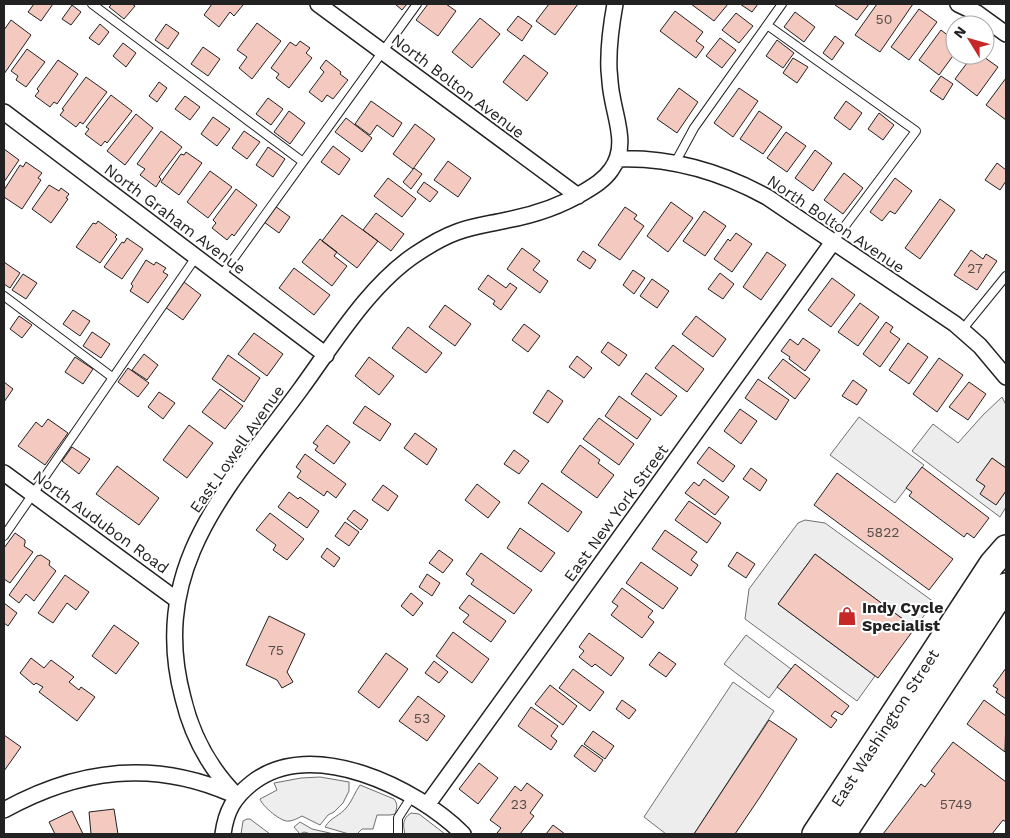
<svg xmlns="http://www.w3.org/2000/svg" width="1010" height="838" font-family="'Work Sans',sans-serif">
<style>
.green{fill:#eee;stroke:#6f6f6f}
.parking{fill:#ededed;stroke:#6f6f6f}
.building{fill:#f3c9c0;stroke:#222}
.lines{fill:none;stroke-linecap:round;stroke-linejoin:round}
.lane-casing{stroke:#222;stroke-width:10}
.street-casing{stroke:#222;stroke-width:18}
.primary-casing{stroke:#222;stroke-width:28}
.lane{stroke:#fff;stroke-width:8}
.street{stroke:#fff;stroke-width:15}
.primary{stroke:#fff;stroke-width:25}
.labels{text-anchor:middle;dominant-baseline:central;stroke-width:4;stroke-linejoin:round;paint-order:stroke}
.number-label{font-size:14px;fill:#564c4a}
.street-label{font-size:16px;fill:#222;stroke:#fff}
.poi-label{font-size:16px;font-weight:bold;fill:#222;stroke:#fff;text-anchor:start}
</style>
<rect width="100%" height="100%" fill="#fff"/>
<path class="green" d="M320,777L349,782V791L343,803L334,812L328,815L320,825L302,816C298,818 293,821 289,821C282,823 262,806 260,799L277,790L274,783L301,778Z
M360,785L394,799C398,804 397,808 395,814L390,815H377L373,829H362L357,834H349L325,827C331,817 340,816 347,807C352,801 355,792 360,785Z
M411,813L419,814L445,834H405C403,825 402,819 411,813Z
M247,819H250L270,834H241L243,821Z
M300,822L312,829L334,834H311L304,832L300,834L294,827Z"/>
<path class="parking" d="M1002,397L1006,405V468L992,458L977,480L985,486L996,505L1006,491V507L1000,517L912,451L933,424L958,443L983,415Z
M859,417L924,465L895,503L830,455Z
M805,520L825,523L934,602L915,628L815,554L778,604L875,676L857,701L745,619L749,589L798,523Z
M746,635L791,669L769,698L724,664Z
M733,682L774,711L694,834H666L644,817Z"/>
<path class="building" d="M34,4H53L41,21L28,12Z
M112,4H132L135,6L124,19L109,7Z
M212,4H242L243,5L234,16L230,12L219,27L204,15Z
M395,4H407L402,10Z
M428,4H446L456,11L438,36L416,20Z
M549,4H578L555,35L536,21Z
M691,4H728L714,21Z
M740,4H758L752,12Z
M836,4H869L857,20L835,5Z
M877,4H913L880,52L855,35Z
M72,5L81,12L71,25L62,19Z
M919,9L937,22L909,60L891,47Z
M675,11L703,32L696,41L704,47L696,58L660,31Z
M795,12L815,27L804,42L784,27Z
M736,13L753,26L739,43L722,30Z
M518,16L532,26L522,41L507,30Z
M480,18L500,34L472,68L452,52Z
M11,20L31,35L4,74V30Z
M257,23L281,41L252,79L239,68L247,57L237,50Z
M100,24L109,32L99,45L89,38Z
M166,24L179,33L168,49L155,40Z
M941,30L955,41V53L939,75L919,60Z
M835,36L844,43L832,60L823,53Z
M720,38L736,50L722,68L706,56Z
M777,40L794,53L783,68L766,56Z
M300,41L310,48L306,53L312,58L289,88L276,78L279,74L271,68L290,42L296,46Z
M123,43L136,53L126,67L113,56Z
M203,47L220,59L208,76L191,64Z
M27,49L45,62L26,87L16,80L18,76L11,71Z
M524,55L548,73L527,101L503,82Z
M973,55H981L998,67L977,96L955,79Z
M793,58L808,67L797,83L783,73Z
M58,60L78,74L57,104L54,102L50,107L35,96L39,91L37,89Z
M326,60L341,72L340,74L348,80L333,99L327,95L322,102L309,92L324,72L320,68Z
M941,76L953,84L943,100L930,91Z
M86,77L107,92L83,124L80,122L76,127L60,115L64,110L62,109Z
M1006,78V120L986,105Z
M159,82L167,88L157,102L149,96Z
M679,88L698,102L677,133L657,119Z
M739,88L758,101L733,137L714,123Z
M111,95L132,111L107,143L105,141L101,146L85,134L89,129L86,127Z
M185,96L200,107L190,120L175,109Z
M268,98L283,109L271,125L256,114Z
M371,101L402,123L393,137L377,125L370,135L355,124Z
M846,101L862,113L850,130L834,118Z
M289,111L305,123L290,144L274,132Z
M759,111L782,127L763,154L740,139Z
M879,113L894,125L883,140L868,129Z
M136,114L153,128L125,165L107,151Z
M213,117L230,129L217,146L201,134Z
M346,118L372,138L362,152L335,132Z
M415,124L435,139L413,169L393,154Z
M161,131L182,147L159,177L161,179L156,187L140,175L145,169L137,164Z
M244,131L260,142L247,159L232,148Z
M786,132L806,146L787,172L767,158Z
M333,146L350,159L339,175L321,162Z
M268,147L285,159L273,177L256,165Z
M4,149L19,160L4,182Z
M815,150L832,163L813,191L795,178Z
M186,152L202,163L179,195L161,182L181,154L184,155Z
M448,161L471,178L458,197L434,180Z
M26,162L42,173L38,178L41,180L22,209L4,197V190L20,165L23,167Z
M997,163L1006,170V181L1000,190L985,180Z
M414,168L422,174L411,189L403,182Z
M210,171L232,187L208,218L187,202Z
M844,173L863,188L843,214L824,200Z
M388,178L416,199L402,217L374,196Z
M895,178L912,191L895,214L890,211L882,221L870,212Z
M424,182L438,192L430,202L417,192Z
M49,185L59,191L61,188L69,194L66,198L68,199L51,223L32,209Z
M236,189L257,205L234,236L232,234L227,240L212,228L216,223L213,220Z
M940,199L955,210L920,259L905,248Z
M671,202L693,218L668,252L647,236Z
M275,206L290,217L279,233L264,222Z
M625,207L637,215L634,219L644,226L620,260L598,245Z
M704,211L726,226L705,256L683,241Z
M376,213L404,234L391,251L363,230Z
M342,215L378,241L357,268L322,241Z
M98,221L117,235L115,237L117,239L100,263L76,247L93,223L96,224Z
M736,233L752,244L732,272L714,259L728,239L730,241Z
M127,238L143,249L122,279L104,267L122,242L124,243Z
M320,239L337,252L334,256L347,266L332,286L302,262Z
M522,248L540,261L533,270L548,281L540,293L507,269Z
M971,250L983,259L986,254L997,261L977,290L954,275Z
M583,251L596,260L590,269L577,260Z
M767,252L786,265L761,300L743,287Z
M146,260L154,265L156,262L166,268L163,272L168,275L148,303L130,291L133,286L131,284Z
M4,262L20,273L10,288L4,284Z
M294,268L330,295L314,315L279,288Z
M633,270L645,278L634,294L623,285Z
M720,273L734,284L723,299L708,289Z
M23,274L37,283L26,299L12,290Z
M488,275L506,288L510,283L517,288L501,310L493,304L495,301L478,289Z
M832,278L855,295L831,327L808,310Z
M652,279L669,291L657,308L640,296Z
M184,282L201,295L183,320L165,307Z
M860,303L879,317L858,346L838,332Z
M445,305L471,324L455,346L429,327Z
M73,310L90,321L80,336L63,324Z
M19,316L32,325L22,338L10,329Z
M696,316L726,339L713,357L682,334Z
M886,322L893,327L890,332L900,339L880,367L863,354Z
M524,324L540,336L528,352L512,340Z
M408,327L442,353L426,373L392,348Z
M92,332L110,344L101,358L83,346Z
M254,333L283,354L267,376L238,354Z
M803,338L820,350L805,371L789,359L790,357L781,351L790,339L798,345Z
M608,342L627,355L619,366L601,352Z
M908,343L928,357L909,384L889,370Z
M673,345L704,369L687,392L655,368Z
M144,354L158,365L147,380L132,370Z
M228,355L260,378L244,402L212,379Z
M577,356L592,368L584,378L569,367Z
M75,357L93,369L83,384L65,372Z
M369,357L394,376L379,395L355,376Z
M939,358L963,375L937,412L913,394Z
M783,359L810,379L795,399L768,378Z
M128,368L149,383L138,397L118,382Z
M646,373L677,396L661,416L631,394Z
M758,379L789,400L776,420L745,398Z
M853,380L867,390L857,405L842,396Z
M4,382L13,389L4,402Z
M969,382L986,394L968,420L949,407Z
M220,389L243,406L225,429L202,412Z
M548,390L563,401L548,423L533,413Z
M159,392L175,403L163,419L148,407Z
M619,396L651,419L637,439L605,416Z
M365,406L391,424L380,441L353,423Z
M740,409L757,421L741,444L724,431Z
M599,418L634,444L619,465L583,439Z
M48,419L68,433L45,465L18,446L36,422L42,427Z
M189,425L213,443L187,478L163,460Z
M327,425L350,442L334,464L315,450L318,446L313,443Z
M415,433L437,449L427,465L404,448Z
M580,445L600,460L598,463L614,475L597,498L561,472Z
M72,447L90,459L79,474L62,461Z
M709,447L735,466L723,482L697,463Z
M514,450L529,461L519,474L504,464Z
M305,454L346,484L336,498L327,491L324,496L297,477L301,471L296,467Z
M992,458L1006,468V491L996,505L980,494L985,486L976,480Z
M117,466L159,498L139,525L96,494Z
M922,467L989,518L974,538L967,533L964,537L909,496L912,492L906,488Z
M751,468L767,480L760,491L743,479Z
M837,473L953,559L929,590L814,505Z
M704,479L729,497L715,515L685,493L694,482L699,486Z
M542,483L582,512L568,532L528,503Z
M477,484L500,502L488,518L465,500Z
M383,485L398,496L388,511L372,500Z
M289,492L298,499L300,497L319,511L307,528L278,507Z
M689,501L721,523L707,543L675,520Z
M354,510L368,520L361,530L347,519Z
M270,513L304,539L287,560L273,550L276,545L256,530Z
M345,522L359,532L349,546L335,536Z
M520,528L555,553L541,572L507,548Z
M665,530L697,552L691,560L698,565L691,576L652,549Z
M15,533L25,540V543L24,546L33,552L10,583L4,579V548Z
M327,548L340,558L334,567L321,557Z
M439,550L453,560L443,573L429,563Z
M737,552L755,564L746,578L728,566Z
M481,553L532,590L514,614L471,584L474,580L466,574Z
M815,554L915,628L878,678L778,604Z
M41,555L50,561L49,565L56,571L34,601L26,594L19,603L9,595L37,556Z
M641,562L678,588L663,609L626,583Z
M427,574L440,583L432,596L419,587Z
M65,575L89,592L76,610L67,603L53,623L38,613Z
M622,588L653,611L648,617L654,622L642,638L611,615L618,606L612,602Z
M411,593L423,603L413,616L401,606Z
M469,595L506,621L491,642L463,622L469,615L459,608Z
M4,603L17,613L8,626L4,623Z
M269,616L305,634L287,672L293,682L282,688L277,680L246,665Z
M114,625L139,643L116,674L92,656Z
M453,632L489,659L472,683L436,656Z
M589,633L624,658L611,676L595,664L592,667L579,657L584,651L579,647Z
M659,652L676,664L666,677L649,665Z
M386,653L408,669L379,708L358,692Z
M31,658L44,668L51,660L74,677L69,682L79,690L81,687L95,697L77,721L39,692L43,687L36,683L34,685L20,673Z
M434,661L448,672L439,683L425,673Z
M795,664L849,706L842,715L835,711L831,716L837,720L831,728L777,687Z
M1006,668V699L996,692L998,689L993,686Z
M573,669L604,692L590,711L559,688Z
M550,685L577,706L563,725L535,704Z
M418,696L445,716L427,741L399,721Z
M622,700L636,710L629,719L616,709Z
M984,700L1006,716L1005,752L967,724Z
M531,707L558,726L551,736L557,741L551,750L518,726Z
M769,720L797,739L760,797L735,834H694Z
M593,731L614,746L605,759L584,744Z
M4,735L21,747L4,771Z
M953,742L1006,782V822L1003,820L992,834H883L921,784L925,787L935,774L931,771Z
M582,745L603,760L595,772L574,756Z
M479,763L498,778L478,804L459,789Z
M527,783L543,795L530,813L534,816L520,834H500L497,833L501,828L490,820L515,786L521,791Z
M114,809L118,834H91L89,812Z
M72,811L83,834H55L49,822Z
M553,825L565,834H546Z"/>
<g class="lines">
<g class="lane-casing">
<path id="lane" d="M92,4L303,162
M767,25L916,131L833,242
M675,163L694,128L782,4
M221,276L417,4
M4,296L112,377
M962,330L1006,276
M4,536L196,257
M398,834V818L412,796"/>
</g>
<g class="street-casing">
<path id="street" d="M318,4L578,196
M958,4L977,13L1006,34
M4,112L326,355
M617,159C671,157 721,172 767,197L955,324L980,346L1006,377
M4,473L177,600
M237,796C210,769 192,736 183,698C148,567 228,488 300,390C333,345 369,285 416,254C428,246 443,237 457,232C473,226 490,224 507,220C534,215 559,207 584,192C594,186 604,180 611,170C628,147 616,121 612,96C610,87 610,79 609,70C608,48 611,26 615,4
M427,805L833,242
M4,810C78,769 153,759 232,794
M223,834C226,811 234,797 252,783C311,736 417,788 463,834"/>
</g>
<g class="primary-casing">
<path id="primary" d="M815,834L992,564L1006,548
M843,834L1006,586"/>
</g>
<use href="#lane" class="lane"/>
<use href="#street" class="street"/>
<use href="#primary" class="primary"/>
</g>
<defs>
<g id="shop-bare" transform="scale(1.5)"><path d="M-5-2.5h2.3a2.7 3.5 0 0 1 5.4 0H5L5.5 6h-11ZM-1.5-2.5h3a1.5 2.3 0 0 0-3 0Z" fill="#c62828" stroke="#fff" stroke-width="2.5" paint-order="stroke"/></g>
</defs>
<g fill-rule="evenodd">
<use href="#shop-bare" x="847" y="616"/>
</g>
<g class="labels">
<g class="number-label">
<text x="884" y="19">50</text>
<text x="975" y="268">27</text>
<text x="883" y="532">5822</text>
<text x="276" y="650">75</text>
<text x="422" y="718">53</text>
<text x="519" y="804">23</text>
<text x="956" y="804">5749</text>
</g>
<g class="street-label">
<text transform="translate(458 86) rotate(37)">North Bolton Avenue</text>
<text transform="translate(175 219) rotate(37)">North Graham Avenue</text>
<text transform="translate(836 224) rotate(34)">North Bolton Avenue</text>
<text transform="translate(237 449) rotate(-55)">East Lowell Avenue</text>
<text transform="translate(616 513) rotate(-54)">East New York Street</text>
<text transform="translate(101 522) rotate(36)">North Audubon Road</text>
<text transform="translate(885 728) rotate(-57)">East Washington Street</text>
</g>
<g class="poi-label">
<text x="862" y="607">Indy Cycle<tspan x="862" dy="18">Specialist</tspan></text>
</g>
</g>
<rect width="1010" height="838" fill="none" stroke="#222222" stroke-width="10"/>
<g transform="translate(970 40) rotate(307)"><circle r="24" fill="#ffffff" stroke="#a7a7a7"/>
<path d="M0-4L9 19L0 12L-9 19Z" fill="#c62828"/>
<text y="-8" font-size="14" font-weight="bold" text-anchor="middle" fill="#222222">N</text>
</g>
</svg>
